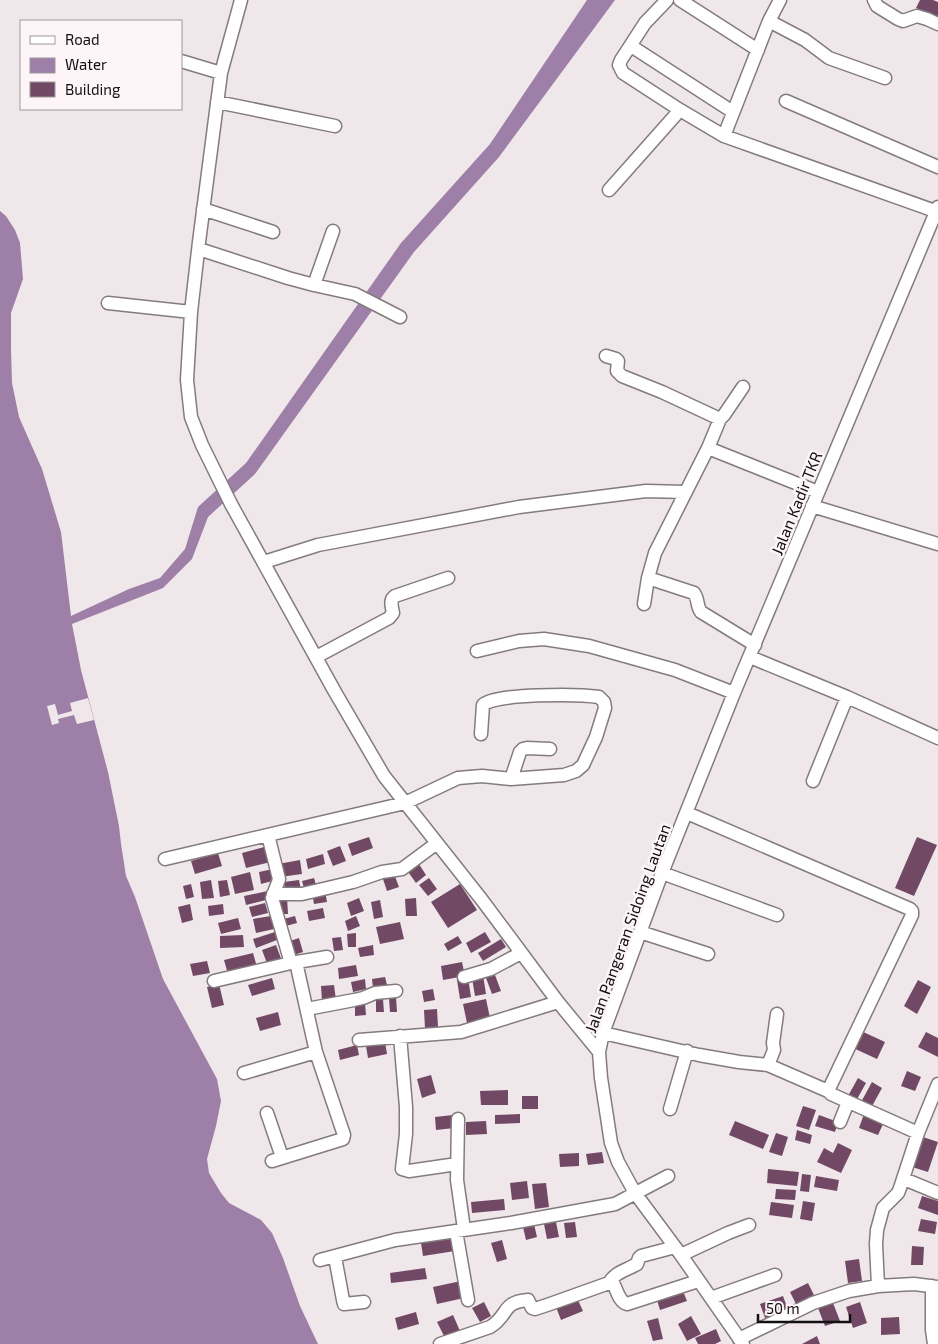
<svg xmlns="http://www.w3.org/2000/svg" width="938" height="1344" font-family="'Exo 2',sans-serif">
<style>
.water{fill:#9d7fa7}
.pier{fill:#f0e7ea}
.building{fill:#714965}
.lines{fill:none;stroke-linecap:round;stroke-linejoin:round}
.minor-casing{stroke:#837b7d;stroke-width:15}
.minor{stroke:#fff;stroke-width:12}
.labels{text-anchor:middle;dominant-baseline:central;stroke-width:5;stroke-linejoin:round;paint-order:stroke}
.street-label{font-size:16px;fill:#121010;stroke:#fdf5f7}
</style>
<rect width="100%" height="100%" fill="#f0e7ea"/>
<path class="water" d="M587,0H615L499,157L414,252L255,474L208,517L192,559L163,588L72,624L81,670L108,772L119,826L121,844L126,876L135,897L163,979L217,1079L221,1101L216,1126L207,1159L209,1173L221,1193L229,1203L261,1220L272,1233L283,1258L300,1306L318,1344H0V211L6,216L15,230L20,243L23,279L11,313V349L12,383L19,417L42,469L61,532L71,616L129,589L160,578L185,549L198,507L246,463L401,243L490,144Z"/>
<path class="pier" d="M88,698L94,720L77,724L74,715L58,719L59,723L52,725L47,706L55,704L58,715L72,711L70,703Z"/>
<path class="building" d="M920,0H933L938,2V18L916,8Z
M369,837L373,848L352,856L348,844Z
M917,837L937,845L914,896L895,888Z
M268,846L271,862L246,868L242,853Z
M340,846L346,861L333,866L327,851Z
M218,853L222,866L195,874L191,861Z
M323,854L325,864L308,869L306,859Z
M300,860L302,874L280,877L278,864Z
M417,861L426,875L416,883L406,869Z
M273,869L276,880L261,884L259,872Z
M393,871L399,887L387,891L382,876Z
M250,872L254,890L235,894L231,877Z
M314,878L316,885L304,888L302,881Z
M429,878L437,889L428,896L419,885Z
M211,880L214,898L202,899L200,882Z
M227,880L230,895L220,897L218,881Z
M299,880L301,890L286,892L284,882Z
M191,884L194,897L186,899L183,886Z
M460,884L477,910L448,928L431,902Z
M268,891L270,899L246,905L244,896Z
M325,891L327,902L314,904L312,893Z
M287,896L288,914H277L276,897Z
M359,898L364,911L351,916L347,903Z
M416,898L417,916H406L405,899Z
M380,900L383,917L374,919L371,902Z
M265,903L268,913L252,917L249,907Z
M190,904L193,920L182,923L178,907Z
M223,904L224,914L209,916L208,906Z
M323,908L325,918L309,921L307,911Z
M271,916L274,929L256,933L253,919Z
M295,916L297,923L282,927L280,920Z
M356,916L360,926L348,931L345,921Z
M238,918L241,929L221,934L218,923Z
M400,922L404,939L380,944L376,927Z
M275,932L277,940L256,948L253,939Z
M485,932L491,942L471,953L466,943Z
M356,933V947H348L347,934Z
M243,935L244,947L220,948V936Z
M458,936L462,943L448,951L444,944Z
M341,937L343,950L334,951L332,938Z
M299,938L303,952L291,956L287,942Z
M501,939L506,947L483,961L478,953Z
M276,945L282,961L268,966L262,950Z
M373,945L374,955L360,957L358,948Z
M253,953L257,967L228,974L224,960Z
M207,961L210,973L193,976L190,964Z
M462,962L465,976L443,980L441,966Z
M356,965L358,976L339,979L338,968Z
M483,975L486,994L475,996L472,978Z
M495,975L501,991L492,994L486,978Z
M385,977L387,985L373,988L372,979Z
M272,978L275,989L252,996L248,985Z
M468,978L471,997L460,999L457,980Z
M365,979L366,989L353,992L351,982Z
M918,980L931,987L917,1014L904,1006Z
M219,984L224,1005L212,1008L207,987Z
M334,985L336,1000L322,1001L321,986Z
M433,989L435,1000L424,1002L422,991Z
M396,997L397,1012H390L389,998Z
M376,999H383L384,1012H376Z
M486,999L490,1018L467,1023L463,1004Z
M355,1003H365L366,1015L355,1016Z
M437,1009L438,1027L425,1028L424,1010Z
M278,1012L281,1025L260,1031L256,1018Z
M859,1030L885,1042L877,1059L851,1047Z
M926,1032L938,1038V1057L918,1047Z
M385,1042L387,1054L368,1058L366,1046Z
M357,1045L359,1055L340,1060L338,1050Z
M907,1071L921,1077L915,1091L901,1086Z
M431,1075L436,1093L422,1098L417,1079Z
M858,1078L866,1083L856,1101L848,1096Z
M872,1082L882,1088L870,1110L860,1104Z
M508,1090V1105H481L480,1091Z
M522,1096H538V1109H522Z
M803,1106L816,1110L809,1130L796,1126Z
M520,1114V1123L495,1124V1115Z
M864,1114L884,1122L878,1135L859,1128Z
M453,1115L454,1128L436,1130L435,1117Z
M819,1115L838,1122L835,1132L815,1126Z
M486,1121L487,1134L466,1135V1122Z
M735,1121L769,1135L763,1149L729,1135Z
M797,1130L812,1135L810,1144L795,1140Z
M776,1133L788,1137L782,1156L769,1152Z
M923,1137L938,1142L928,1172L912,1167Z
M838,1143L852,1150L841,1173L817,1162L824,1148L833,1153Z
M602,1152L604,1163L588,1165L586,1154Z
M579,1153V1166L560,1167L559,1154Z
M768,1169L799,1172L797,1186L767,1183Z
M802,1174L811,1175L809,1192L800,1191Z
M816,1176L839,1180L837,1191L814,1187Z
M527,1181L529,1198L512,1200L510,1183Z
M546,1183L549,1207L535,1209L532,1184Z
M776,1189L796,1190L795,1200L775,1199Z
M922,1196L938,1201V1215L918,1208Z
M504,1199L505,1210L472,1213L471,1202Z
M803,1201L815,1203L812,1221L800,1219Z
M771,1202L794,1205L792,1218L769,1215Z
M921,1219L937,1222L935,1234L918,1231Z
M556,1222L559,1237L547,1239L544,1224Z
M575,1222L577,1237L566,1238L564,1223Z
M534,1224L537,1237L526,1240L523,1227Z
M453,1238L455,1251L423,1256L421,1243Z
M502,1240L507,1259L497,1262L491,1243Z
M912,1246L924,1247L923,1265H911Z
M859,1259L862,1281L848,1283L845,1261Z
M425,1268L427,1279L391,1283L390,1273Z
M461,1281L464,1298L437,1304L433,1287Z
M808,1283L814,1295L796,1304L790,1292Z
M683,1291L687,1301L660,1310L657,1300Z
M783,1296L788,1310L765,1318L760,1304Z
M577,1298L583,1311L561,1320L556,1307Z
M484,1302L491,1316L480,1322L472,1308Z
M860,1302L867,1323L853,1328L846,1307Z
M833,1303L840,1321L825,1326L818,1308Z
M416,1312L419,1324L398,1330L395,1318Z
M453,1315L460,1331L445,1338L437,1322Z
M691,1316L701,1334L687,1341L678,1324Z
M899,1317L900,1334L881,1335V1318Z
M658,1318L663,1339L653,1341L647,1321Z
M716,1329L721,1341L715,1344H698L695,1338Z
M817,1336L820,1344H802Z"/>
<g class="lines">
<g class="minor-casing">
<path id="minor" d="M241,0L221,73L199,242L191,312L187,380L191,417L202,445L231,504L335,692L384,776L482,900L558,1002L599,1052
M667,0L645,23L621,60L619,65L623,73L680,110L724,136L938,212
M680,0L758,50
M874,0L877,6L898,19L903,21L917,16L927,19L938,24
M769,21L805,40L829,58L885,78
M631,46L733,112
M181,61L221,73
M786,101L938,167
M217,102L335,126
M724,136L769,21L780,0
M609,190L680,110
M203,209L273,232
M199,249L288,278L314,285L355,294L400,317
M314,285L333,231
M108,303L191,312
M606,356L616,359L618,361L617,371L622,376L662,392L720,419L708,448L655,553L648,578L644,604
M720,419L724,415L743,387
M708,448L818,492
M812,506L938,544
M264,562L318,545L519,507L646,491L685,492
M648,578L694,593C699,600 696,605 701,612L755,645
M477,651L519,641L544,639L589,646L675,670L734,693
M316,657L389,618L393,613C392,607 389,600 395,596L448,578
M750,657L847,697L938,738
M511,779L520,752L523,749L527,748L550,749
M813,781L847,697
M687,813L910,909L912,911V915L828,1091L831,1094L918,1133
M268,835L279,879L278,882L272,898L291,963
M165,859L405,803L458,778L482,776L511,779L564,775L576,771L583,765L596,737L605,708L604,702L599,697C579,694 495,693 483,705L481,734
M662,873L777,915
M273,894H302L353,882L382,872L402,869L437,843
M640,932L708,954
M464,977L491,969L521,953
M214,981L291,963L327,957
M307,1009L354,1000L363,998L375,993L396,991
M603,1033L699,1055L739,1062L768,1065L828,1091
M400,1036L406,1107V1134L402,1169L409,1171L457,1164
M359,1040L461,1032L558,1002
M768,1065L774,1050L773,1043L777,1014
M244,1073L316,1052
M670,1109L687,1051
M267,1113L282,1157
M458,1119L457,1180L464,1229
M840,1122L848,1102
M272,1161L343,1139L344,1135L316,1052L296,962
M904,1179L938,1193
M456,1231L468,1300
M681,1255L728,1233L749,1225
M335,1257L343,1300L344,1304L364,1302
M320,1260L395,1240L511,1223L615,1204L668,1176
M609,1283H613C617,1290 619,1302 627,1304L698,1281
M878,1286L876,1244L877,1230L883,1208L898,1193L900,1188L918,1133L938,1084
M932,1286V1330L934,1344
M711,1298L775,1275
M739,1339L813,1303L849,1291L878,1286L914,1284L938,1287
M440,1344L490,1327C509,1316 501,1302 528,1300L532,1308L535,1309L550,1304L609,1283C615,1272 627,1270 637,1264L639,1258L641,1256L675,1247
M743,1344L681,1255L635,1193L618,1162L611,1143L601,1078L599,1052L603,1033L662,873L734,693L938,207"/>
</g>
<use href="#minor" class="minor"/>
</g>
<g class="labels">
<g class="street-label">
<text transform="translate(796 503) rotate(-68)">Jalan Kadir TKR</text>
<text transform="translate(627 928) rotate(-70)">Jalan Pangeran Sidoing Lautan</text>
</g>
</g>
<rect x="20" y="20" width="162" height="90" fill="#fdf5f7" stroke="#9f999b"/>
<rect x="30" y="36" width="25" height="8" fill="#ffffff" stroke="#9f999b"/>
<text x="65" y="45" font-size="15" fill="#121010">Road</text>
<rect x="30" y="58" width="25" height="15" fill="#9d7fa7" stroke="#9f999b"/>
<text x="65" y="70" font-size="15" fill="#121010">Water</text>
<rect x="30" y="82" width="25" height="15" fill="#714965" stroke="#9f999b"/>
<text x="65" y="95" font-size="15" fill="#121010">Building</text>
<path d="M758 1314v8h92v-8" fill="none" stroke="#121010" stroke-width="2.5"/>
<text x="766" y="1314" font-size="15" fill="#121010" stroke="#fdf5f7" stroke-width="4" paint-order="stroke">50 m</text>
</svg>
